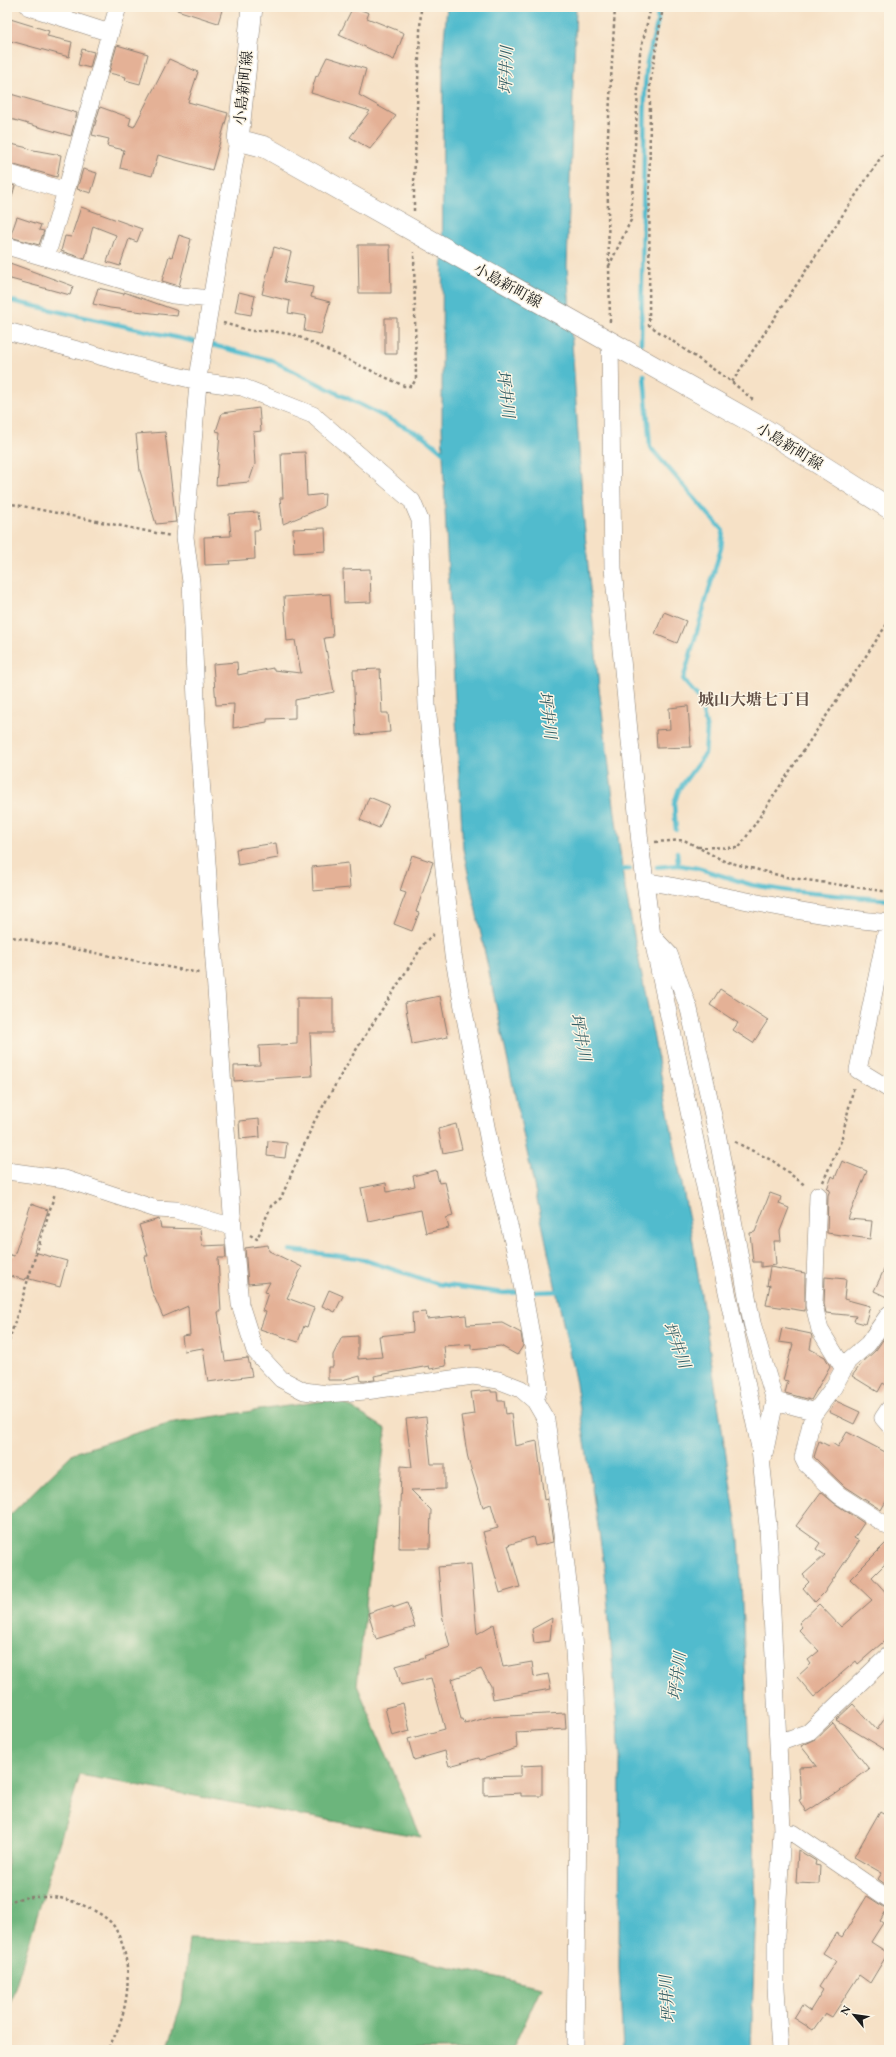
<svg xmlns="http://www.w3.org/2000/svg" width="896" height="2057" font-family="'EB Garamond','Noto Serif JP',serif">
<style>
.forest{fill:#6cb57b;stroke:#44684c}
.water{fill:#51bbcd;stroke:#366c74}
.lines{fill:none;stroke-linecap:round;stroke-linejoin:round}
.stream{stroke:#51bbcd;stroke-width:4.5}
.building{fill:#e4b196}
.minor-casing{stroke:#897e71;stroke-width:18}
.major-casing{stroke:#897e71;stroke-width:22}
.path{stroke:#897e71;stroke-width:2.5;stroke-dasharray:3 3;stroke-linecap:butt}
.minor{stroke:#fff;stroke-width:17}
.major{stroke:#fff;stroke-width:21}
.labels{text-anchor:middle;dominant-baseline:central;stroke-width:3;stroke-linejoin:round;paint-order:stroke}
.street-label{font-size:15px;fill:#1c1c1c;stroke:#fcf5e5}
.water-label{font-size:16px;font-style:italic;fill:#315c63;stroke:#fcf5e5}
.neighbourhood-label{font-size:16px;font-weight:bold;fill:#625047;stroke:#fcf5e5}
</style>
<rect width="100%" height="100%" fill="#fcf5e5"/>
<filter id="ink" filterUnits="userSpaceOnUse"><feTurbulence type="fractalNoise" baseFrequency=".025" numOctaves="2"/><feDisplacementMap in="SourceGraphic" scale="8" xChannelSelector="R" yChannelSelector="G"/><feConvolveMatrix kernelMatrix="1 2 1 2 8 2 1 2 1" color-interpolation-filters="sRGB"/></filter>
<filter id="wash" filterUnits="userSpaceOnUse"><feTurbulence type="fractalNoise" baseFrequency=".012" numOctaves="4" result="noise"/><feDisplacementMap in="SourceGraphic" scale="16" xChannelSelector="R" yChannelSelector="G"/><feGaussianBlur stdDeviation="0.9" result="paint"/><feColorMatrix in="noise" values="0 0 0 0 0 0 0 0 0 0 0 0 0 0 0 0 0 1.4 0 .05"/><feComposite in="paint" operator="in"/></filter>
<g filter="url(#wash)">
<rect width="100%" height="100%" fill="#f6e1c6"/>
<path class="forest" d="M337,1399L386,1429L357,1685L421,1837L80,1775L7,2014V1518L73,1453L168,1423Z
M189,1938L347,1944L541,1987L512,2050H167L182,2002Z"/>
<path class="water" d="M447,7H576L567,266L583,511L599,688L624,883L692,1236L739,1539L756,1902L751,2050H623L619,1968L620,1756L605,1572L576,1384L463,849L446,532L442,427L443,51Z"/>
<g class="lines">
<path class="stream" d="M7,300L201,343
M208,344L271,360L423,436L448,456
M641,344L645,87L647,62L658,20L656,7
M644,375L650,447L723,531L721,548L683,680L700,699L707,730L705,754L679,789L674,804L676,830
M677,852L678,865
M657,867L678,865L697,868L752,885L789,891L889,900
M618,870L630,869
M290,1250L358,1258L438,1284L503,1293L563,1291"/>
</g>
<g id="blocks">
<path class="building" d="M177,7H223L218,23L177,10Z
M353,7L369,13L367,18L404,33L394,60L339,35Z
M7,18L49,31L47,36L72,42L69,57L7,40Z
M117,45L148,54L140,84L125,80L126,77L109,73Z
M82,49L94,52L90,68L78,65Z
M327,57L366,69L359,95L396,116L370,149L350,137L370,111L311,93L316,76L317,77Z
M169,59L198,72L188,102L228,113L212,170L158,155L152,176L120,168L124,150L107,146L109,139L92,135L100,107L131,118L129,125L134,127Z
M7,93L77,113L71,136L7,118Z
M7,143L28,148V149L61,155L57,177L7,163Z
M83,169L97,173L91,193L77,189Z
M7,183L15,186L10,203H7Z
M81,207L142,229L137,242L129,239L120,266L107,262L116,235L93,226L85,259L61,251L65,236L71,237Z
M17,217L41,225L39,230L44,231L39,245L10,237Z
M179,235L191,239L179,286L162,281L169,256L172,257Z
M358,245H390L391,293H359Z
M274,247L291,252L284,282L313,287L311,297L330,302L321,334L304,331L306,316L288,313L290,301L262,294Z
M7,262L73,286L70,295L7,278Z
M98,288L124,294V292L178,311L177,316L110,308L93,304Z
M239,292L255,296L251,315L235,312Z
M385,318H397V354H385Z
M259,408L261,431L253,432L255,464L249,482L216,485L220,432L216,431L222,413Z
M165,432L176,522L156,524L140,471L136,434Z
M305,452L307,496L325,494L324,507L283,524L280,498H283L281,453Z
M258,512L260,530H254L255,559L229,561L230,564L205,565L204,537L231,536L229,514Z
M325,528L326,551L294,553L293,529Z
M370,569L371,602L344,603L343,570Z
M330,594L333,637L324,638L334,692L295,700V718L267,719V722L233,728L234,704L216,705L213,664L237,662L238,675L273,668V670L301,673L295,640L287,641L284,597Z
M664,612L686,621L677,643L655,634Z
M380,669L382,713H388L390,732L356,735L353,670Z
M688,706L691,747L657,748L656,730L670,729L669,708Z
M369,797L389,805L379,828L360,820Z
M276,843L278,858L238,865L236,849Z
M412,855L433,862L416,912L419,913L412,931L394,924L406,893L400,891Z
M348,863L350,888L313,891L312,867Z
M720,989L768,1020L753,1043L733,1030L738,1023L710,1005Z
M440,996L448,1037L412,1044L405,1003Z
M297,998H333V1033H310L312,1076L234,1081V1066L260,1065L259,1046L297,1044Z
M259,1119L260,1137L240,1139L239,1121Z
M456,1124L462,1149L443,1153L438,1129Z
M268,1141L287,1143L285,1158L267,1156Z
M842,1161L867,1171L848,1219L872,1221L870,1239L827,1233L828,1195L830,1190L827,1189L832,1176L835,1178Z
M436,1170L439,1183L445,1182L453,1216L446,1218L449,1228L426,1233L421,1210L368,1221L361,1188L386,1183L387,1192L415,1186L413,1176Z
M770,1193L781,1197L779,1204L789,1208L780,1231L781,1241H774L776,1265L761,1267V1262H753L750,1233L755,1232Z
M31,1204L48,1210L34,1252L67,1261L60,1287L26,1278L25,1280L7,1275V1254L14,1256Z
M159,1219L161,1228L200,1229L202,1246L225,1245L226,1258H218L221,1312H218L225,1361L248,1358L252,1376L208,1382L203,1348L184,1351L182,1336L190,1335L188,1306L163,1317L151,1289L145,1256H148L139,1225Z
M268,1245L269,1251L302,1267L287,1298L314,1308L307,1327L304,1326L298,1342L260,1329L266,1312L262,1311L268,1293L265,1292L270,1282L248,1284L245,1248Z
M889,1259V1298L874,1291Z
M770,1267L805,1273V1311L766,1305L770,1285L767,1286Z
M825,1277L846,1279L844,1299L870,1306L865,1324L854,1321L856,1316L826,1313L824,1304Z
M329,1290L343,1296L335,1312L322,1306Z
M426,1312L427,1319L466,1315L467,1325L502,1323L521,1333L523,1346L517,1355L501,1346L471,1349V1344L444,1346L446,1366L430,1369L429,1366L374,1376L375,1380L365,1381H361L360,1375L342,1380H328V1367H333V1355L342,1337L358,1336V1359L382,1357L379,1336L413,1332L412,1313Z
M782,1328L811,1334L812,1337L810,1349L825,1357L830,1366L811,1400L785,1393L788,1381L783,1380L793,1344L779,1342Z
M889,1331V1387L883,1383L878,1392L852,1376L862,1363L876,1350Z
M491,1390V1392H497L498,1401H504L506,1414L511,1413L515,1446L537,1441L544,1500L547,1499L553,1542L535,1546L533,1537L508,1545L520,1587L500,1593L483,1532L498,1528L491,1504L483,1507L468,1459L461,1416L474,1414L471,1392Z
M836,1401L860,1412L854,1424L829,1412Z
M426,1417L431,1464H445V1489L411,1490L431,1510L430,1548H399L401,1466L412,1467L406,1419Z
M847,1432L889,1454V1496L881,1510L845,1487L814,1457L819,1441L829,1446L832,1443L838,1447Z
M821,1492L834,1503L864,1523L854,1538L859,1541L824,1593L815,1602L803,1588L809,1582L803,1575L825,1555L816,1549L820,1543L796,1526Z
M889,1540V1560L872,1577L889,1596V1637L858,1664L856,1661L814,1697L797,1677L811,1664L808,1660L819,1651L799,1630L802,1627L799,1623L819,1604L841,1627L872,1600L850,1579Z
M471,1564L477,1634L494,1624L503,1667L532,1662L534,1677L548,1674L551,1689L493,1699L491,1686L481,1669L452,1679L461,1719H463L465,1724L489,1717L565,1713L566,1729L516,1732L517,1748L480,1760L479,1758L449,1766L445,1751L414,1760L408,1739L445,1729L431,1678L401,1685L396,1666L425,1658L424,1656L450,1647L442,1615L438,1567Z
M407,1603L415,1627L376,1639L368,1613L393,1605V1608Z
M552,1618L550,1641L534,1643L532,1629Z
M403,1703L410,1731L392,1736L385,1708Z
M853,1704L877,1730L889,1712V1752L836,1720Z
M833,1723L869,1769L836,1794L835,1793L806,1812L799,1800L801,1799L799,1767L817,1766L801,1746L816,1739Z
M542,1765V1796H521V1793L484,1795V1777L521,1776V1766Z
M880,1811L889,1817V1887L878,1879L882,1873L854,1857Z
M798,1850L816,1861L815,1865L820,1866L819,1884L796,1883Z
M867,1896L887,1909L880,1921L883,1923L871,1942L888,1953L870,1983L859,1975L832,2017L825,2013L813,2030L794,2018L802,2005L810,2011L823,1990L819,1987L836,1961L823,1953L836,1933L842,1937Z"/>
</g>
</g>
<g filter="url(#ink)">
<use href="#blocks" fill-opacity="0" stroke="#897e71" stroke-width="1"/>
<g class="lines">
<g class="minor-casing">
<path id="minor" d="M29,7L110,33L118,7
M238,140L199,372L185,537L191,582L197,723L233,1227L240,1304L255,1351L281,1379L304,1391L327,1394L366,1391L473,1376L498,1380L521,1389L535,1401L546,1420C559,1510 573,1600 576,1691C580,1811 576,1931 575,2050
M7,173L66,191L46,257
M66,191L110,33
M7,246L173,295L210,299
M7,331L144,368L198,381L242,387L313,415L412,501L420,520L427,706L453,955L491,1152L518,1262L538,1374L539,1387L535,1401
M610,341L613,568L640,843L652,936L760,1448L768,1526L782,1830L776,1935V1988L780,2050
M645,881C727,896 806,915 889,923
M888,923L858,1070L889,1089
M652,936L669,954L689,1009L717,1133L752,1323L775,1401L764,1455
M7,1171L65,1179L156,1209L176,1210L233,1227
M818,1195L814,1305L820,1330L844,1369
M775,1401L809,1410L813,1415L803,1458L806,1464L839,1495L889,1527
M889,1409L883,1418L889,1425
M813,1415L833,1388L848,1361L868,1344L889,1314
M778,1743L809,1732L889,1655
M793,1833L889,1899"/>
</g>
<g class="major-casing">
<path id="major" d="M252,7L238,140L265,147L764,429L889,508"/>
</g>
<path class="path" d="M663,7L650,85L649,325L732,382L753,400
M414,211V184L421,7
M609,266L631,220L640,53L650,11L649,7
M610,322L607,153L615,7
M223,323L251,331H272L295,335L404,386H412L416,379L414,252
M732,382L889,145
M7,503L171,536
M655,842L684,840L724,861L786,877L889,892
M698,847L739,848L889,621
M7,936L199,973
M735,1142L773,1161L806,1186
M823,1182L841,1141L854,1086
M250,1235L257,1239L271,1206L281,1198L314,1122L349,1061L425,942L436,932
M7,1347L55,1193
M7,1903C22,1896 32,1897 48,1897C60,1897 69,1900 80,1904C92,1909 109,1917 115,1928C136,1965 129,2015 107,2050"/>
<use href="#minor" class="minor"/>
<use href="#major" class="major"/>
</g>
</g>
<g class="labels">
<g class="street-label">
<text transform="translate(243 88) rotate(-84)">小島新町線</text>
<text transform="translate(508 285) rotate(29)">小島新町線</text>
<text transform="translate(790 446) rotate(32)">小島新町線</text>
</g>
<g class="water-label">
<text transform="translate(506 70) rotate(-88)">坪井川</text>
<text transform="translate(506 394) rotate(83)">坪井川</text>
<text transform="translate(548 715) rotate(83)">坪井川</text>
<text transform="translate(581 1037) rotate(79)">坪井川</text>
<text transform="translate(677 1345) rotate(69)">坪井川</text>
<text transform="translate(677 1676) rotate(-83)">坪井川</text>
<text transform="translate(667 1999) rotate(-94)">坪井川</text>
</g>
<g class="neighbourhood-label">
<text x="754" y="699">城山大塘七丁目</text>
</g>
</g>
<rect width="896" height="2057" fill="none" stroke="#fcf5e5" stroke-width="24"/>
<g transform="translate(854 2015) rotate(299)" stroke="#fcf5e5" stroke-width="3" paint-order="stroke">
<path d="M0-3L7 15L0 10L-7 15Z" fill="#1c1c1c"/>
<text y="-6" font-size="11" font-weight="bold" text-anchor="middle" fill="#1c1c1c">N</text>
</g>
</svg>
